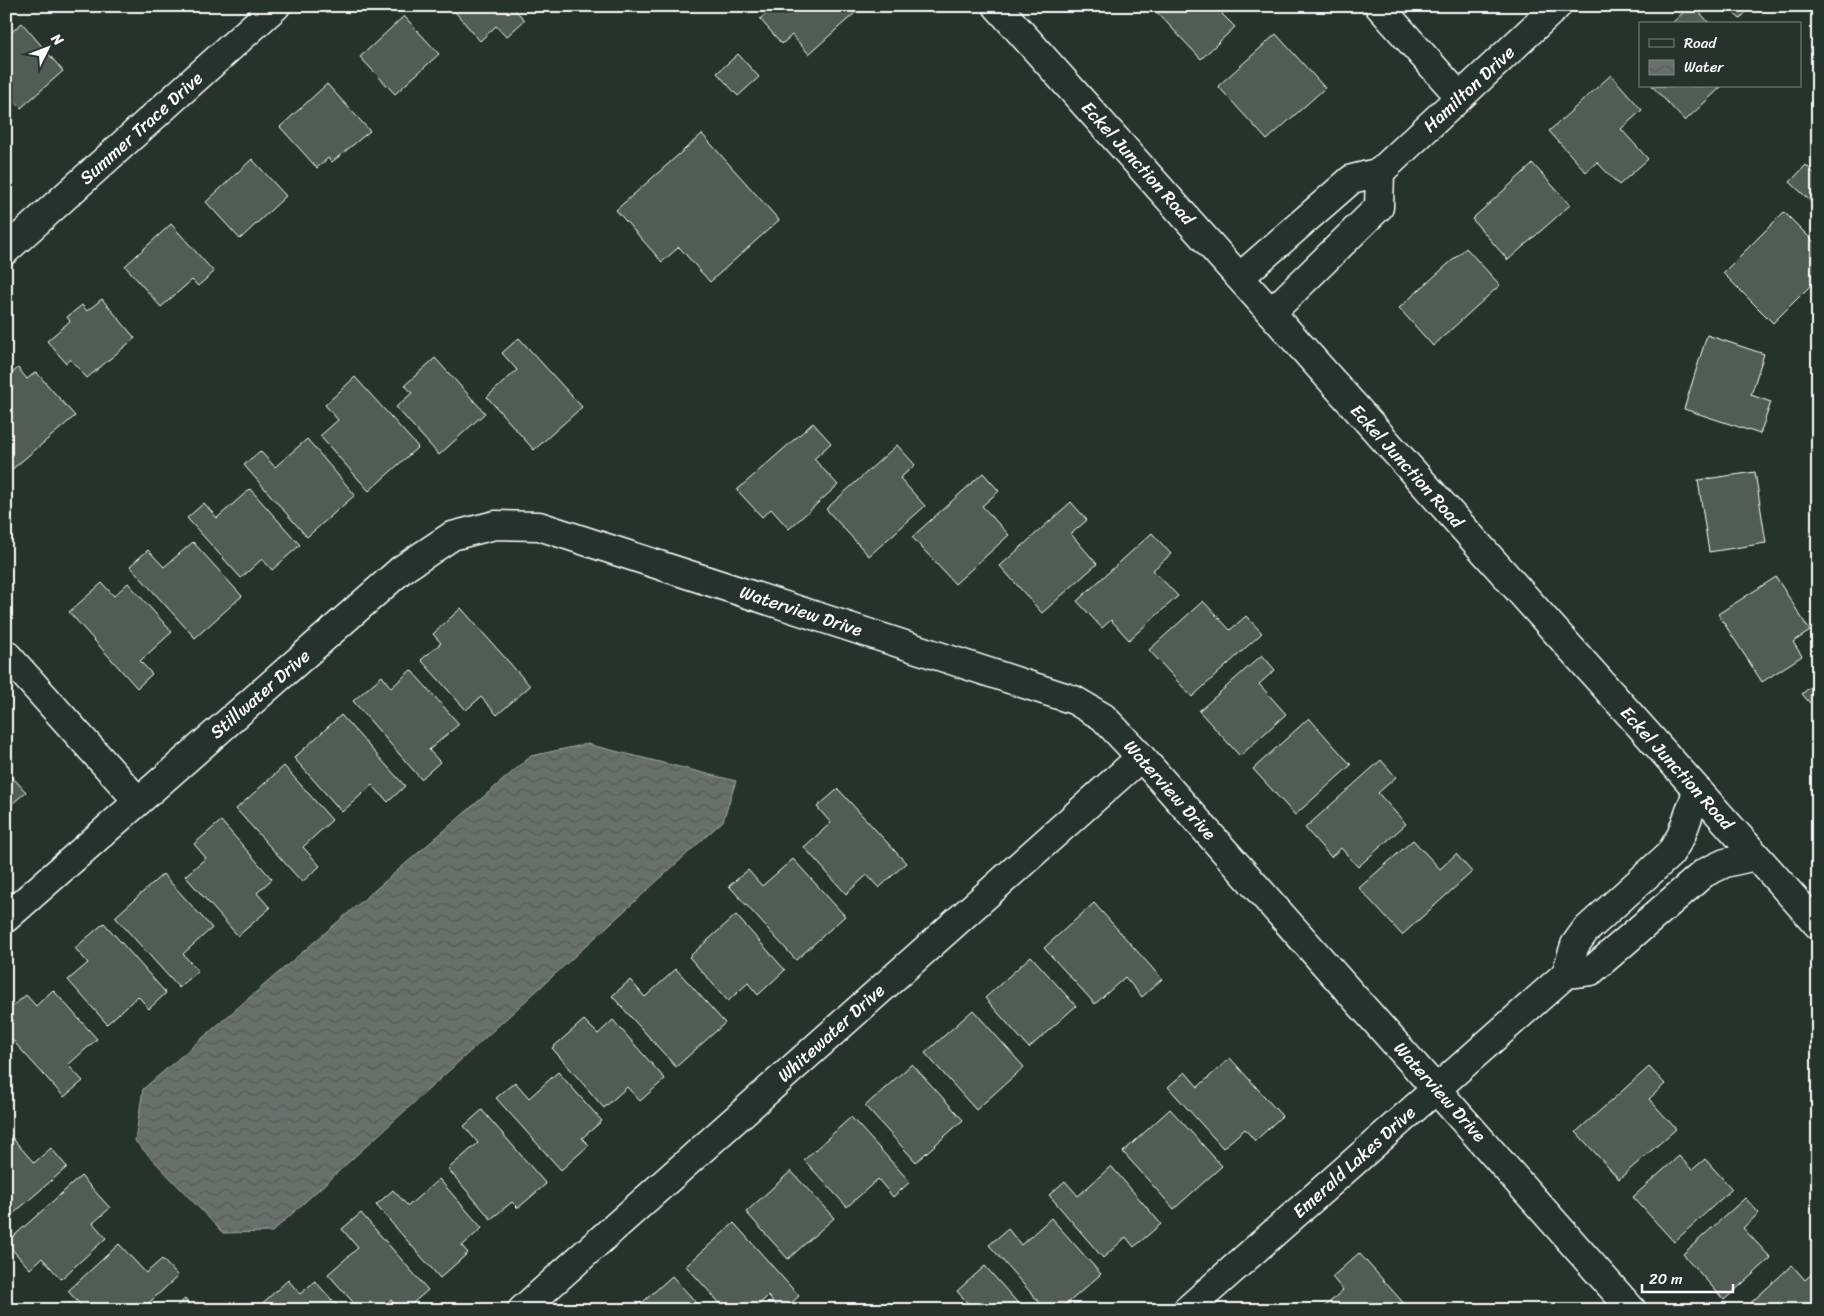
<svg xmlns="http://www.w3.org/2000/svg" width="1824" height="1316" font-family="Sriracha,sans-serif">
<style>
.water{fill:url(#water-waves);stroke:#a4a9a7}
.building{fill:#515c57;stroke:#fff}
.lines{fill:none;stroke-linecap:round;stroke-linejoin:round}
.minor-casing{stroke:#fff;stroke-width:31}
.minor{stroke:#26332d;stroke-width:28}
.labels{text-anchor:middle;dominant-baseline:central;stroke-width:4;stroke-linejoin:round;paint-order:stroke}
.street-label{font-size:18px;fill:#fff;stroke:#26332d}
</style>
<defs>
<pattern id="water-waves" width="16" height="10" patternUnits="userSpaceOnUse" patternTransform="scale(1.25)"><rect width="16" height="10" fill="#67706c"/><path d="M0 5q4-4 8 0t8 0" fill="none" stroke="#575a59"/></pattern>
</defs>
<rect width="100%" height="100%" fill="#26332d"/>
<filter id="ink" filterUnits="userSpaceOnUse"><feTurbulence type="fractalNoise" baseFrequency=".02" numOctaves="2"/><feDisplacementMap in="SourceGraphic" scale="10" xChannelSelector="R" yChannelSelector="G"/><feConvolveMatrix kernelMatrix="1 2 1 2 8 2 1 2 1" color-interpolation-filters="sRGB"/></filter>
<g filter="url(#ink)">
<path class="water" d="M587,744L736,781L723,821L272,1232L223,1233L135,1141L143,1089L531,756Z"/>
<path class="building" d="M450,6H519L515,10L525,20L506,37L496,26L480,41Z
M775,6H851L856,12L809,54L792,35L782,44L760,19Z
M1151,6H1231L1222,14L1235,27L1201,59Z
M1690,6H1694L1710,24H1671Z
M1726,6H1751L1740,19Z
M404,16L439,54L395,94L360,57Z
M22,23L63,71L21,108L6,91V37Z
M1276,34L1325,88L1267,140L1218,86Z
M738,54L759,77L738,96L717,73Z
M1611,75L1642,110L1621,129L1648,159L1619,185L1597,162L1586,172L1549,131Z
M327,84L370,131L332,162L328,158L317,168L280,127Z
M1652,86H1722L1685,121Z
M702,134L779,220L710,282L679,247L662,262L616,210Z
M252,159L286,196L240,239L206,202Z
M1533,164L1570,205L1508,260L1472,219Z
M1806,165L1818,177V208L1790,182Z
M1784,212L1818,246V292L1811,285L1773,323L1723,273Z
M171,224L214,272L198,286L192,280L161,307L125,266Z
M1466,248L1500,285L1433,346L1399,308Z
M102,299L135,338L87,378L70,359L66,363L47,341L70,321L67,317L82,305L87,311Z
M1707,335L1764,354L1751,395L1771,402L1760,434L1684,409Z
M519,338L582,407L534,450L487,397L517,370L502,353Z
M435,358L485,413L439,455L396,407L412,393L405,385Z
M18,368L27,379L36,372L75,416L9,472L6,469V378Z
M355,377L418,447L369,491L320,436L338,420L325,405Z
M813,423L831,443L814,459L838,485L789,529L771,509L762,517L737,490Z
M307,439L355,495L307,537L244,465L260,451L275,467Z
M897,445L915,465L900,478L925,506L869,556L826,509Z
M1755,472L1766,543L1709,552L1698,480Z
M983,473L999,491L982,506L1009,535L955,584L912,537Z
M250,489L300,545L272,570L262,559L241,578L187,518L204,503L217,518Z
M1071,502L1087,520L1071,534L1097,564L1042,613L1000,566Z
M1152,533L1171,554L1153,570L1178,596L1129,640L1111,620L1102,628L1077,601Z
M193,542L242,596L195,638L130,566L148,550L164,567Z
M1776,577L1810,631L1793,642L1802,656L1762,682L1718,614Z
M102,583L114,596L128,583L172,632L140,661L152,674L137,688L69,612Z
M1203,601L1230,630L1246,616L1262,633L1192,697L1149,650Z
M461,608L530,686L497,715L481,697L466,710L421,660L441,643L433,634Z
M1262,655L1275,670L1259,684L1286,714L1240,756L1199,711Z
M411,670L459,724L429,750L440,762L421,779L353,701L382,676L391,688Z
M1818,680V712L1802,694Z
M341,715L405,786L388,802L372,785L342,812L294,758Z
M1309,718L1351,765L1295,815L1253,769Z
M1381,760L1396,777L1378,793L1406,824L1358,867L1341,848L1331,857L1305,828Z
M284,766L332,820L303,847L320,866L302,882L236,809Z
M6,770L26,792L6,809Z
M838,789L906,863L879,888L867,875L846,894L804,847L831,823L817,807Z
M221,821L272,879L257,893L270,908L238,936L185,876L206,858L194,844Z
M1413,840L1440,869L1456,854L1472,872L1402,935L1359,888Z
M793,859L845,916L796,960L729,886L748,870L762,886Z
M163,874L212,928L183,954L198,971L179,988L115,917Z
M1094,903L1162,979L1142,997L1125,977L1095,1004L1044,948Z
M736,915L785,970L758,995L748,983L728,1001L689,957Z
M104,923L166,993L149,1009L138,996L107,1024L68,980L88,963L75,948Z
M1031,956L1076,1006L1029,1048L985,998Z
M676,969L725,1023L676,1067L612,996L630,980L645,997Z
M53,990L97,1039L68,1065L83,1081L64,1097L6,1033V1012L26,995L36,1006Z
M973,1010L1024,1067L976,1110L925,1053Z
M584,1020L598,1034L613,1020L665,1079L640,1101L627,1087L604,1108L552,1048Z
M1230,1058L1282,1116L1255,1141L1245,1129L1223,1148L1168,1087L1185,1072L1198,1087Z
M912,1064L963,1120L916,1162L865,1106Z
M1649,1067L1665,1084L1649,1099L1676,1129L1619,1179L1576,1132Z
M558,1072L602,1121L582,1138L589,1145L561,1170L496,1098L515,1082L529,1098Z
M1170,1109L1222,1166L1174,1209L1123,1152Z
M482,1110L546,1184L518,1208L512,1202L491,1219L448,1169L478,1143L464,1126Z
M851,1117L910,1182L893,1197L878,1179L847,1207L804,1160Z
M8,1133L34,1163L51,1148L67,1167L6,1220V1135Z
M1679,1156L1692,1170L1705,1159L1732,1189L1674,1242L1633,1197Z
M1111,1166L1161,1224L1134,1247L1126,1237L1103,1258L1049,1195L1065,1181L1078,1196Z
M791,1171L834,1218L788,1259L746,1212Z
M81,1176L110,1208L93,1223L106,1238L61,1279L42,1258L30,1269L6,1243Z
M439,1179L482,1228L462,1246L468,1253L440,1278L376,1205L393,1190L408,1206Z
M1745,1198L1759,1213L1743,1228L1771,1258L1724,1300L1683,1254Z
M361,1213L428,1290L405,1310H399L391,1300L379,1310H360L328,1274L358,1248L342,1229Z
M1051,1218L1101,1274L1060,1310H1046L989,1245L1008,1229L1021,1245Z
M734,1223L799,1296L784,1310H780L768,1296L753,1310H726L686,1266Z
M119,1244L146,1273L162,1259L178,1276L141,1310H85L68,1291Z
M1359,1253L1408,1308L1406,1310L1322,1309L1343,1290L1332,1277Z
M1792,1265L1805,1280L1818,1268V1310H1743Z
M985,1266L1024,1310H969L971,1307L957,1291Z
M672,1276L703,1310H634Z
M288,1280L300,1294L315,1281L341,1310H255Z
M185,1299L194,1310H172Z"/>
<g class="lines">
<g class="minor-casing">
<path id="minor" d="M997,6L1818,925
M1379,6L1460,97
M6,250L276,6
M1240,277L1352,179L1380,172L1557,6
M1271,313L1379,207L1380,172
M6,654L138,801
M6,918L401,570L452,536L495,525L539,526L1074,700L1103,717L1141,757L1632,1310
M1566,974L1591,971L1704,873L1725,863L1755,856
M522,1310L1141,757
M1187,1310L1566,974L1575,945L1585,931L1670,854L1681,836L1697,792"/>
</g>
<use href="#minor" class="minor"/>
</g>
</g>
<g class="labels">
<g class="street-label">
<text transform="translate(1469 89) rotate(-43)">Hamilton Drive</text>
<text transform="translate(141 128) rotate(-42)">Summer Trace Drive</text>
<text transform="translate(1138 163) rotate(48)">Eckel Junction Road</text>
<text transform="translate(1407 466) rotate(48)">Eckel Junction Road</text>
<text transform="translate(801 611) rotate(18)">Waterview Drive</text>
<text transform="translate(260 694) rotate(-41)">Stillwater Drive</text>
<text transform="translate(1677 768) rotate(48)">Eckel Junction Road</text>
<text transform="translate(1170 790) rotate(48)">Waterview Drive</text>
<text transform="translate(831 1033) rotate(-42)">Whitewater Drive</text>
<text transform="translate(1440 1092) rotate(48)">Waterview Drive</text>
<text transform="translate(1354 1162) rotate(-42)">Emerald Lakes Drive</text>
</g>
</g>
<rect width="1824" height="1316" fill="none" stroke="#26332d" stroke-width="25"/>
<rect x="12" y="12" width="1799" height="1291" fill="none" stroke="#fff" stroke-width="2" filter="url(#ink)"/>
<rect x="1639" y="22" width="162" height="65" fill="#26332d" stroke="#7d8581"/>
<rect x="1649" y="39" width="25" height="8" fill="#26332d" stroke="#7d8581"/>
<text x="1684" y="48" font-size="15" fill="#ffffff">Road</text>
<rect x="1649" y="60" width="25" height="15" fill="url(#water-waves)" stroke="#7d8581"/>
<text x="1684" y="72" font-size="15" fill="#ffffff">Water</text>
<g transform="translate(48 48) rotate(48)" stroke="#26332d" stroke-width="4" paint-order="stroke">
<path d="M0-4L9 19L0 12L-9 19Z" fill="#ffffff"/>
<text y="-8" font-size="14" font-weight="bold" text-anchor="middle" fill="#ffffff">N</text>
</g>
<path d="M1642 1284v8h91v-8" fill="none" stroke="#ffffff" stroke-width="2.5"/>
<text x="1649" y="1284" font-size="15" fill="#ffffff" stroke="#26332d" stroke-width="4" paint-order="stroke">20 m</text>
</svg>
